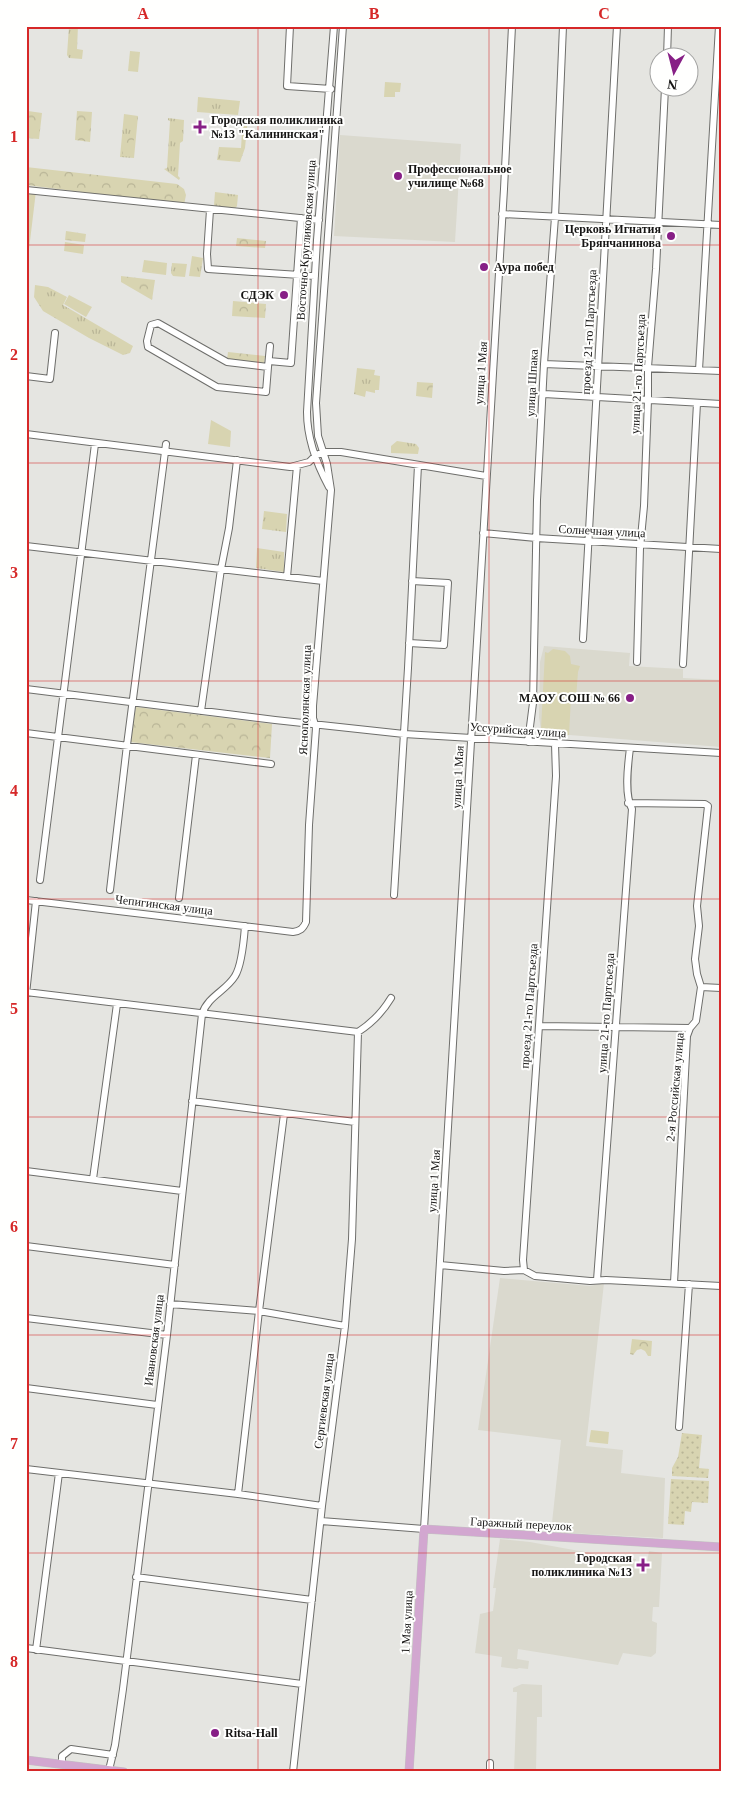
<svg xmlns="http://www.w3.org/2000/svg" width="747" height="1798" font-family="'Times New Roman',serif">
<style>
.built{fill:#dad9ce}
.grass{fill:url(#grass-tufts)}
.forest{fill:url(#forest-crowns)}
.garden{fill:url(#garden-dots)}
.pitch{fill:#d8d4b1}
.lines{fill:none;stroke-linecap:round;stroke-linejoin:round}
.minor-casing{stroke:#6e6e6b;stroke-width:8}
.major-casing{stroke:#c3c2c2;stroke-width:9}
.minor{stroke:#fff;stroke-width:6}
.major{stroke:#d2a7d0;stroke-width:8}
.grid{fill:none;stroke:#d62828;stroke-width:1;stroke-opacity:0.55}
.poi-dot{fill:#871f86;stroke:#fffffe;stroke-width:2}
.labels{text-anchor:middle;dominant-baseline:central;stroke-width:4;stroke-linejoin:round;paint-order:stroke}
.poi-label{font-size:12px;font-weight:bold;fill:#171615;stroke:#fffffe;text-anchor:start}
.street-label{font-size:12px;fill:#171615;stroke:#fffffe}
.neatline{fill:none;stroke:#d62828;stroke-width:2}
.grid-label{font-size:16px;text-anchor:middle;font-weight:bold;fill:#d62828}
</style>
<defs>
<pattern id="grass-tufts" width="24" height="20" patternUnits="userSpaceOnUse" patternTransform="scale(1.25)"><rect width="24" height="20" fill="#d8d4b1"/><path d="M3 7l-1-3M5 7V3M7 7l1-3M15 17l-1-3M17 17v-4M19 17l1-3" fill="none" stroke="#b9b597"/></pattern>
<pattern id="forest-crowns" width="20" height="18" patternUnits="userSpaceOnUse" patternTransform="scale(1.25)"><rect width="20" height="18" fill="#d8d4b1"/><path d="M2 6a3 3 0 1 1 6 0M12 15a3 3 0 1 1 6 0" fill="none" stroke="#b9b597"/></pattern>
<pattern id="garden-dots" width="8" height="8" patternUnits="userSpaceOnUse" patternTransform="scale(1.25)"><rect width="8" height="8" fill="#d8d4b1"/><path d="M2 2h.1M6 6h.1" fill="none" stroke="#b9b597" stroke-width="1.8" stroke-linecap="round"/></pattern>
</defs>
<rect width="100%" height="100%" fill="#e5e5e1"/>
<path class="built" d="M340,135L461,144L455,242L334,236Z
M544,646L630,653L629,666L683,669V678L721,680V747L544,733L541,730L539,717L540,662Z
M500,1278L590,1286L604,1283L586,1446L623,1450L621,1473L665,1478L663,1538L551,1532L561,1440L478,1430Z
M500,1539L530,1542L601,1555L636,1559L635,1562H640L639,1568L646,1569L649,1551L662,1553L659,1607H653L652,1621L657,1623L656,1653L651,1657L623,1653L618,1665L518,1649L517,1659L529,1661L528,1669L519,1668L517,1669L501,1667L502,1657L475,1653L480,1614L493,1611L496,1588H493Z
M522,1684L542,1685V1717H537L536,1772H514L517,1692H513V1688Z"/>
<path class="grass" d="M69,26H78L77,49L83,50L82,59L69,58L67,55Z
M198,97L240,101L238,115L197,112Z
M124,114L138,116L134,158L120,157Z
M243,117L248,118L245,148L240,162L217,160L219,147L241,148Z
M168,118L184,120L183,141L180,143L178,176L180,178L179,180L164,169L167,168L170,121L168,120Z
M215,192L238,195L237,206L234,210L217,208L214,205Z
M192,256L203,258L200,277L189,276Z
M172,263L187,264L185,277L173,276L171,273Z
M35,285L48,287L67,297L63,305L133,346L130,353L123,355L89,338L43,311L34,297Z
M357,368L375,370L374,375L380,376L379,390H375V393L366,391L365,397L354,394Z
M397,441L416,444L419,448L418,454L391,453V446Z
M264,511L287,514L286,532L262,529Z
M257,548L284,552V572L256,568Z"/>
<path class="forest" d="M28,111L42,113L39,139L26,138Z
M77,111L92,112L90,142L75,140Z
M124,136L134,137L133,157L122,156Z
M26,167L177,184L184,189L186,195L184,205L26,185Z
M66,231L86,234L85,242L65,240Z
M237,238L266,241L265,248L236,246Z
M121,276L155,280L152,300L121,282Z
M233,301L266,304L265,318L232,316Z
M228,352L265,356L264,364L227,360Z
M417,382L433,383L432,398L416,396Z
M136,707L272,724L270,758L130,742Z
M632,1339L652,1341L651,1356H648L645,1351L641,1349L637,1350L633,1355L630,1354Z"/>
<path class="garden" d="M682,1433L702,1435L699,1468L709,1469L708,1478L672,1476V1468L678,1457Z
M671,1479L709,1481L708,1503L692,1502L691,1512L685,1511L684,1525L668,1524Z"/>
<path class="pitch" d="M130,51L140,52L138,72L128,71Z
M385,82L401,83L400,92H395V97H384Z
M26,190L36,191L27,266H26Z
M65,242L84,245L83,254L64,251Z
M144,260L167,263L166,275L142,272Z
M69,295L92,307L86,317L64,304Z
M211,420L231,431L230,447L208,444Z
M553,649L565,651L570,656L571,664L580,666L578,672L576,698H571L569,735L545,733L541,729L545,652L548,653Z
M591,1430L609,1432L608,1444L589,1442Z"/>
<g class="lines">
<g class="minor-casing">
<path id="minor" d="M290,26L287,86L331,89
M667,58L668,26
M26,190L319,220
M210,210L207,254L208,269L315,276
M502,214L721,225
M269,361L291,363L301,218
M544,364L721,371
M268,367L266,392L217,387L148,347L147,341L151,325L158,323L227,362L268,367L270,346
M699,370L719,26
M26,376L50,379L55,333
M544,394L721,404
M26,434L290,467L309,462L315,456L323,452H341L486,476
M329,487C316,463 307,439 307,412L317,240L334,26
M483,533L536,538L721,549
M26,546L323,581
M287,577L297,466
M583,639L617,26
M409,643L444,645L448,583L412,581
M637,662L640,548L644,506L648,400V367L656,269L665,88
M683,664L697,403
M26,689L275,720L404,734L721,753
M201,711L221,569L229,528L237,460
M26,733L271,764
M528,742L533,703L537,500L544,364L555,217L563,26
M628,803L705,804L708,806L697,906L699,926L695,959L697,974L701,987L696,1021L690,1028L687,1036L674,1283
M40,880L95,444
M110,890L127,745L166,444
M394,895L408,668L418,465
M179,898L196,755
M26,900L293,932C300,931 303,929 306,922L309,825L316,728L313,718V706L331,490L327,464L318,436L316,403L343,26
M701,987L721,988
M26,992L358,1032C372,1023 382,1013 391,998
M26,994L36,901
M539,1026L690,1028
M192,1101L355,1122
M26,1171L182,1191
M93,1179L117,1004
M26,1246L175,1265
M440,1265L504,1271L524,1270L535,1276L590,1281L606,1280L721,1286
M524,1270L523,1260L556,776L555,744
M597,1280L632,809C624,795 628,764 630,748
M170,1304L259,1311L345,1326
M26,1318L167,1335
M26,1388L157,1405
M679,1427L689,1284
M26,1469L238,1494L322,1506
M238,1494L259,1311L284,1114
M321,1521L424,1529L504,189L512,26
M136,1577L312,1600
M26,1648L302,1684
M36,1650L59,1473
M62,1764V1756L71,1749L113,1755
M109,1770L115,1745L123,1689L167,1335L202,1014C208,996 226,991 235,976C242,965 244,939 245,926
M293,1772L322,1506L345,1326L352,1239L358,1032
M490,1772V1763"/>
</g>
<g class="major-casing">
<path id="major" d="M26,1760L124,1772
M409,1772L424,1529L721,1547"/>
</g>
<use href="#minor" class="minor"/>
<use href="#major" class="major"/>
</g>
<path class="grid" d="M258,26V1772M489,26V1772M26,245H721M26,463H721M26,681H721M26,899H721M26,1117H721M26,1335H721M26,1553H721"/>
<g class="poi-dot">
<path d="M197.5 119.5h5v5h5v5h-5v5h-5v-5h-5v-5h5z"/>
<circle cx="398" cy="176" r="5"/>
<circle cx="671" cy="236" r="5"/>
<circle cx="484" cy="267" r="5"/>
<circle cx="284" cy="295" r="5"/>
<circle cx="630" cy="698" r="5"/>
<path d="M640.5 1557.5h5v5h5v5h-5v5h-5v-5h-5v-5h5z"/>
<circle cx="215" cy="1733" r="5"/>
</g>
<g class="labels">
<g class="poi-label">
<text x="211" y="120">Городская поликлиника<tspan x="211" dy="14">№13 "Калининская"</tspan></text>
<text x="408" y="169">Профессиональное<tspan x="408" dy="14">училище №68</tspan></text>
<text x="661" y="229" text-anchor="end">Церковь Игнатия<tspan x="661" dy="14">Брянчанинова</tspan></text>
<text x="494" y="267">Аура побед</text>
<text x="274" y="295" text-anchor="end">СДЭК</text>
<text x="620" y="698" text-anchor="end">МАОУ СОШ № 66</text>
<text x="632" y="1558" text-anchor="end">Городская<tspan x="632" dy="14">поликлиника №13</tspan></text>
<text x="225" y="1733">Ritsa-Hall</text>
</g>
<g class="street-label">
<text transform="translate(306 240) rotate(-86)">Восточно-Кругликовская улица</text>
<text transform="translate(589 332) rotate(-87)">проезд 21-го Партсъезда</text>
<text transform="translate(481 373) rotate(-86)">улица 1 Мая</text>
<text transform="translate(638 374) rotate(-87)">улица 21-го Партсъезда</text>
<text transform="translate(532 383) rotate(-87)">улица Шпака</text>
<text transform="translate(602 531) rotate(3)">Солнечная улица</text>
<text transform="translate(305 700) rotate(-88)">Яснополянская улица</text>
<text transform="translate(518 730) rotate(4)">Уссурийская улица</text>
<text transform="translate(458 777) rotate(-87)">улица 1 Мая</text>
<text transform="translate(164 905) rotate(7)">Чепигинская улица</text>
<text transform="translate(529 1006) rotate(-86)">проезд 21-го Партсъезда</text>
<text transform="translate(606 1013) rotate(-86)">улица 21-го Партсъезда</text>
<text transform="translate(675 1087) rotate(-85)">2-я Российская улица</text>
<text transform="translate(434 1181) rotate(-86)">улица 1 Мая</text>
<text transform="translate(154 1340) rotate(-83)">Ивановская улица</text>
<text transform="translate(324 1401) rotate(-83)">Сергиевская улица</text>
<text transform="translate(521 1524) rotate(3)">Гаражный переулок</text>
<text transform="translate(407 1622) rotate(-87)">1 Мая улица</text>
</g>
</g>
<rect width="747" height="1798" fill="none" stroke="#fffffe" stroke-width="55"/>
<g transform="translate(674 72) rotate(187)"><circle r="24" fill="#fffffe" stroke="#a2a2a1"/>
<path d="M0-4L9 19L0 12L-9 19Z" fill="#871f86"/>
<text y="-8" font-size="14" font-weight="bold" text-anchor="middle" fill="#171615">N</text>
</g>
<rect x="28" y="28" width="692" height="1742" class="neatline"/>
<g class="grid-label">
<text x="143" y="19">A</text>
<text x="374" y="19">B</text>
<text x="604" y="19">C</text>
<text x="14" y="142">1</text>
<text x="14" y="360">2</text>
<text x="14" y="578">3</text>
<text x="14" y="796">4</text>
<text x="14" y="1014">5</text>
<text x="14" y="1232">6</text>
<text x="14" y="1449">7</text>
<text x="14" y="1667">8</text>
</g>
</svg>
